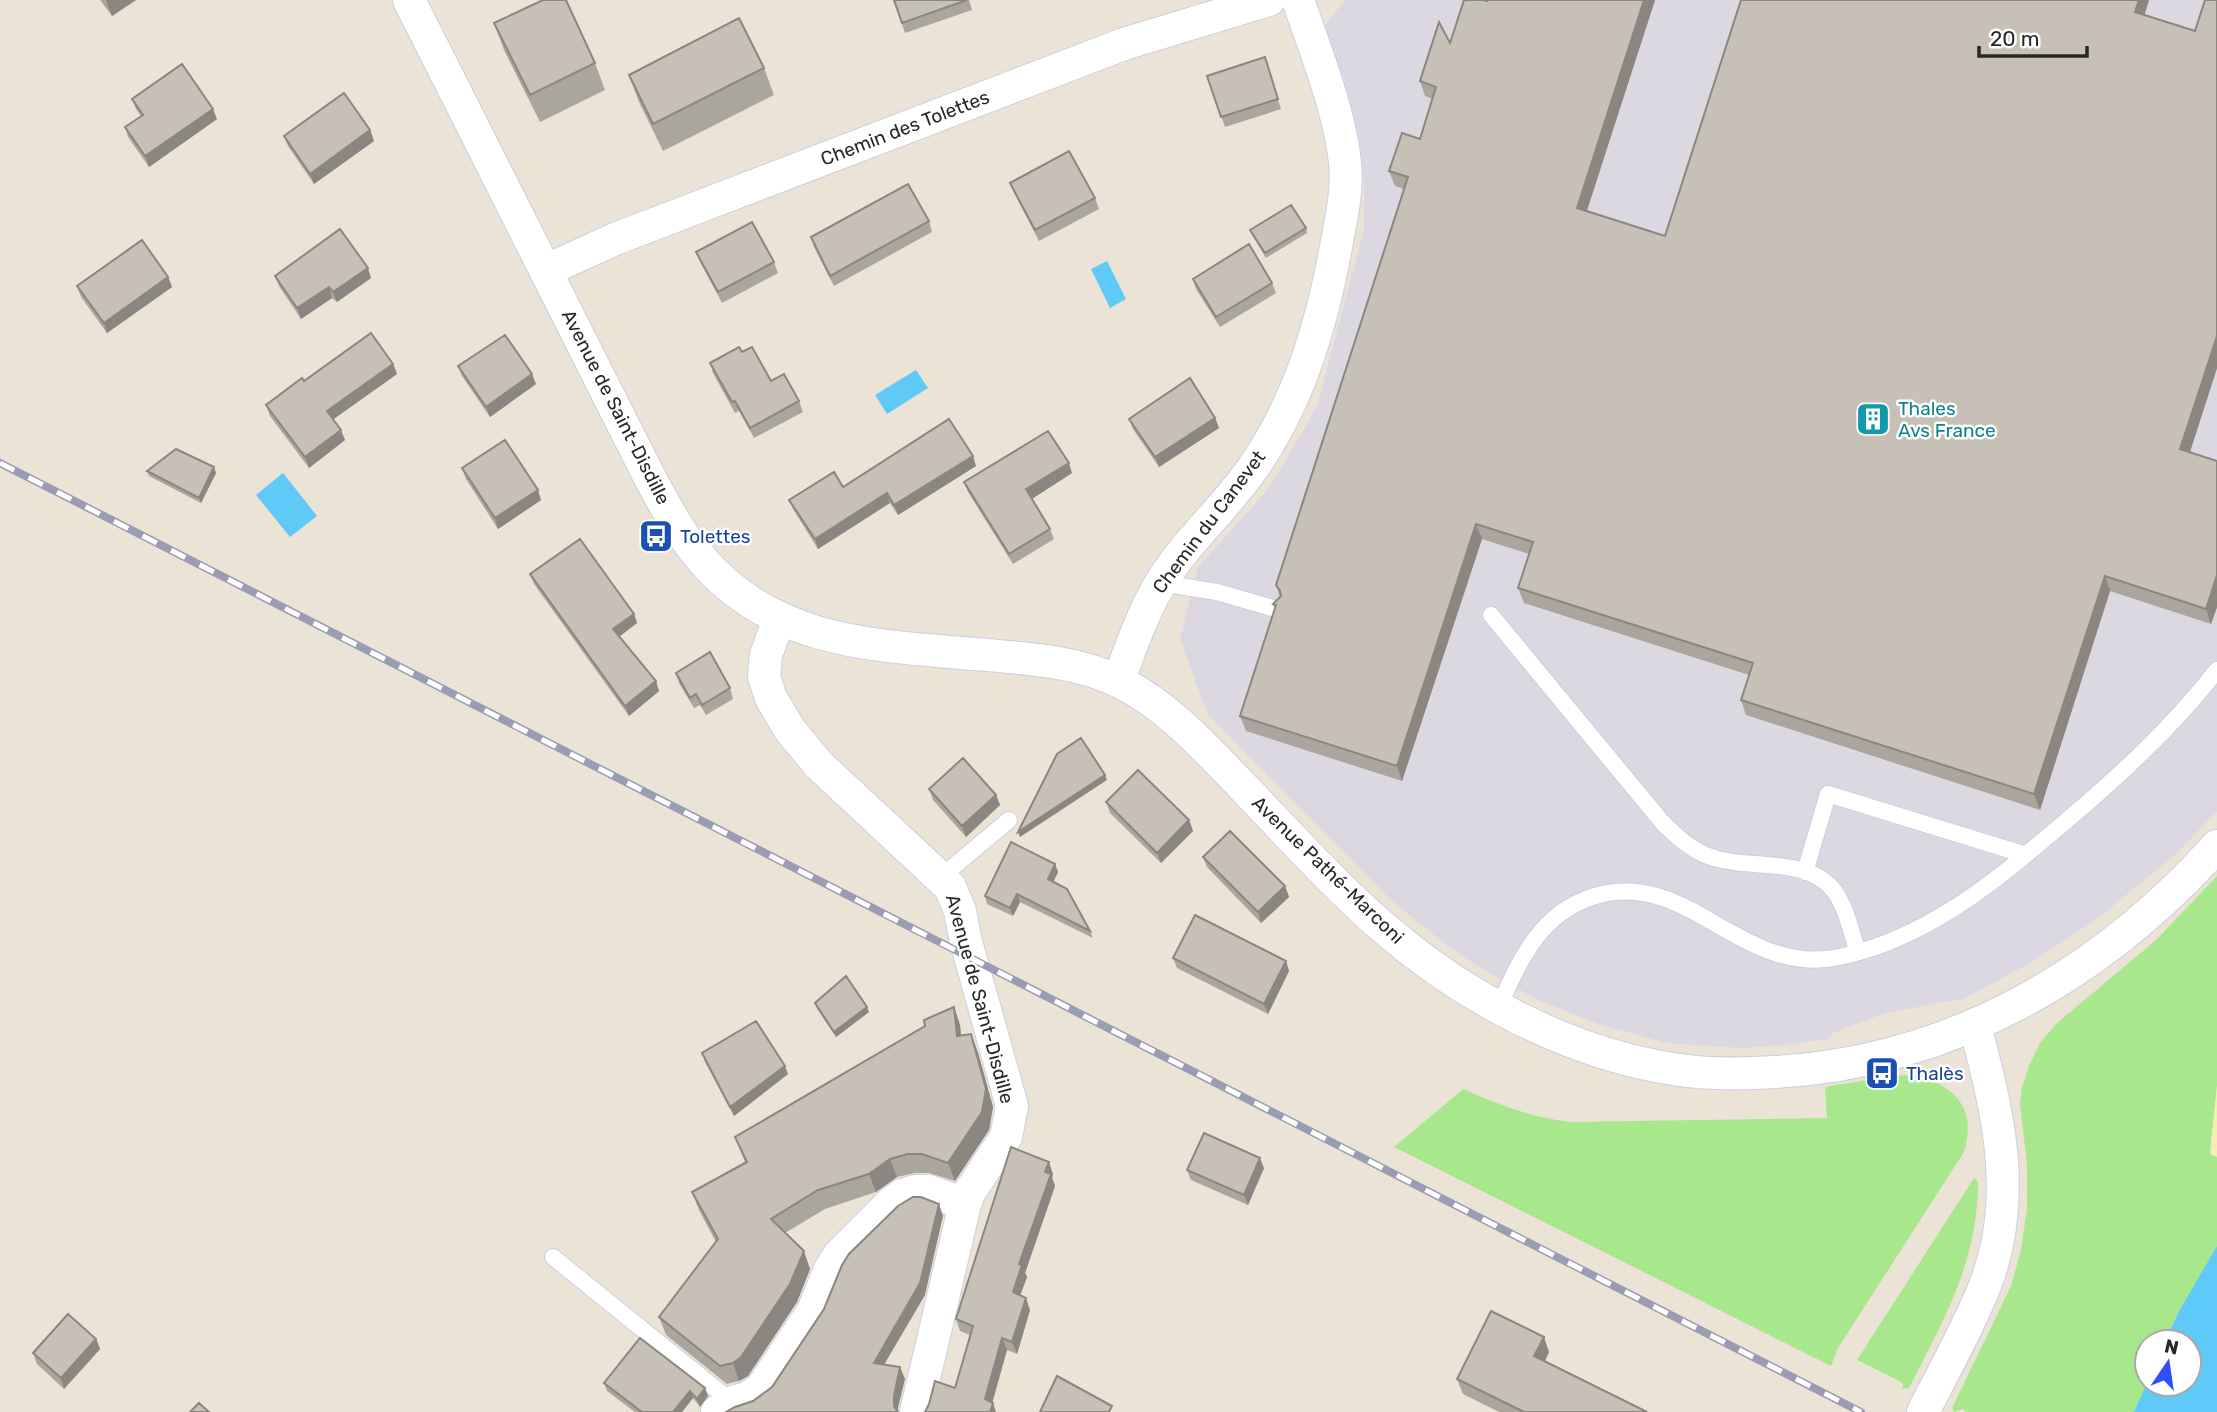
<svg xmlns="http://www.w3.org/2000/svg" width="2217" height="1412" font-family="Rubik,sans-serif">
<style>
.industrial{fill:#dbd8e2}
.green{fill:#a9e78d}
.sand{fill:#f4edb5}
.water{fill:#5fcaf7}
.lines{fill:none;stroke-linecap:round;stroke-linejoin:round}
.service-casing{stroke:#cccfe2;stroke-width:18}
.minor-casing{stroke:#cccfe2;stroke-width:34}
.service{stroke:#fff;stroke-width:16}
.minor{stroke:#fff;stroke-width:32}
.rail-casing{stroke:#999cb3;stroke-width:8}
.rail{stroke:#fff;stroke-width:5;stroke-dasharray:16;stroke-linecap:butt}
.wall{fill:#aaa59d}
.shaded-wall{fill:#8b8680}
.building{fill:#c6c0b7;stroke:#8b8680;stroke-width:2}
.labels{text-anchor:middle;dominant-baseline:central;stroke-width:5;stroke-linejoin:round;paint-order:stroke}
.street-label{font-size:19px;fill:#272727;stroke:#fff}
.culture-label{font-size:19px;fill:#0d838f;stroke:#fff;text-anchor:start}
.transit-label{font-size:19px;fill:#164399;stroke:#fff;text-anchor:start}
</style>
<rect width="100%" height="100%" fill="#ebe3d6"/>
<path class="industrial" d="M1345,0H2217V811L2176,854L2097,919L2032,962L1963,999L1885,1013L1833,1033L1828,1039L1785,1045L1741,1048L1666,1043L1598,1024L1536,999L1474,964L1444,943L1392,901L1208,715L1180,639L1198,567L1263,495L1278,474L1312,415L1318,403L1364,229V180L1324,27Z"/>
<path class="green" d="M2217,876V1086L2210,1153L2217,1157V1246L2179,1311L2165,1342H2147V1383L2134,1412H1967L1962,1409L1954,1412L1952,1408L2011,1286L2021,1250L2027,1208V1165L2020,1104L2022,1087L2029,1066L2040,1043L2056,1024L2156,940Z
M1915,1075C1956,1087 1977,1107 1964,1152L1838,1348L1831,1366L1394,1147L1463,1089C1501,1105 1531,1118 1572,1122L1827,1118L1825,1087L1890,1076Z
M1974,1178L1978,1182C1978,1262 1944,1319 1909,1388L1902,1389L1903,1383L1857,1360Z"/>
<path class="sand" d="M2217,1086V1157L2210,1154Z"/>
<path class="water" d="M1107,261L1126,299L1110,308L1091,269Z
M916,370L928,388L887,414L875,395Z
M283,473L317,516L290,537L256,495Z
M2217,1246V1412H2134L2147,1383L2189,1384V1342H2165L2179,1311Z"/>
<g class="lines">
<g class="service-casing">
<path id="service" d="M1161,583L1217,592L1276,609
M1491,615L1662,822C1677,837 1693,852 1714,858C1751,870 1809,856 1835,892C1847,909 1851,933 1858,952
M1805,872L1828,794L2026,855
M941,877L1009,820
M1499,1007C1520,959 1541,912 1595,896C1688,868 1742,978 1839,957C1926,939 1993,883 2059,827C2116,779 2171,729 2217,670
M553,1257L732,1402"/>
</g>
<g class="minor-casing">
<path id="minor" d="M409,0L650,478C665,505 679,533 699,556C773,646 881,646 987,655C1033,659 1080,662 1122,683C1172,709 1209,752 1248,792C1292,838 1336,887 1385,929C1465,998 1569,1053 1673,1069C1707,1075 1742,1074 1775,1072C1951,1062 2101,975 2217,846
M547,270L615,239L1124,44L1269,0
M779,619L766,655L764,677L771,698L790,730L819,765L950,887L960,911L966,942L1012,1106L1006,1137L969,1193L965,1204L916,1412
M1118,681C1131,648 1142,614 1160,584C1185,543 1222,511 1250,472C1298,405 1321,328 1336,247C1341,219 1348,191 1345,163C1340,112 1315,49 1298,0
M717,1412L732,1402L747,1398L761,1389L813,1311L830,1269L839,1255L890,1204L902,1195L915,1191H929L965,1204
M1923,1412C1944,1371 1967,1330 1984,1288C2019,1202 1999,1112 1975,1027"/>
</g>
<use href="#service" class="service"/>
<use href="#minor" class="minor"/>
<g class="rail-casing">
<path id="rail" d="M0,463L1861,1412"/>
</g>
<use href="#rail" class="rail"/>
</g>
<path class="wall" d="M100,0H136L112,16Z
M894,0H969L972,10L905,33Z
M1487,0H1655L1586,211L1665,236L2145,15L2195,31L2217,0V368L2190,452L2217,461V607L2211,624L2110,591L2040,810L1746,715L1741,700L1749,675L1524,603L1518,588L1529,554L1482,539L1402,781L1246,731L1240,716L1275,609L1273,604L1280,597L1276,585L1404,189L1395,186L1389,171L1420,139L1433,99L1425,96L1420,81L1450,43Z
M494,23L595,63L605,90L540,122L504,50Z
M1265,57L1281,109L1225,127L1207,76Z
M764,68L774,95L663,151L639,102L629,75Z
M132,99L217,119L149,167L128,137L125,127L141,116L136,109Z
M370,130L374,141L314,184L288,146L284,136Z
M1010,183L1095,198L1099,209L1039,241L1014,193Z
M929,221L932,232L834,286L814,247L811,237Z
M1306,228L1307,233L1266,258L1252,235L1250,230Z
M696,252L774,262L778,273L722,303L700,262Z
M275,276L371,278L337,302L332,298L301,319L279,286Z
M168,277L172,287L107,333L81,297L77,286Z
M1193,279L1272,283L1276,293L1220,327L1196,289Z
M742,352L771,381L799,401L803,412L754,438L739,411L735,413L713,373L710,363Z
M393,364L397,374L333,419L345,440L309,468L270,416L266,405L304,381Z
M458,366L536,384L490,417L462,376Z
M1215,418L1219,428L1159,467L1133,429L1129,419Z
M976,466L898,515L890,503L818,549L793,509L789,500L843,487Z
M462,468L541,500L498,529L466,479Z
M147,471L216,473L201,503L149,476Z
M1072,473L1032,499L1050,529L1054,539L1013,564L968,492L964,482Z
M530,574L634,614L637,623L619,637L659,691L629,716L534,584Z
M676,673L730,688L733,699L706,715L700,705L694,708L679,683Z
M929,789L996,795L1000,805L966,837L933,800Z
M1106,802L1189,820L1193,831L1161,863L1110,813Z
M1203,857L1285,886L1289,897L1261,923L1207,867Z
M1055,864L1058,872L1053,882L1090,931L1093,938L1020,902L1013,916L987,904L985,896Z
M1173,958L1286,961L1289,971L1268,1014L1177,968Z
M815,1003L869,1012L836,1037L817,1009Z
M954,1007L960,1025L961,1036L971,1034L978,1053L993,1107L989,1130L955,1181L929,1173H915L897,1177L876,1192L825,1209L785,1233L810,1269L797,1302L748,1376L739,1381L727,1384L666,1335L659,1317L716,1242L699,1210L692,1192L745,1162L735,1137L925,1026Z
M702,1053L788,1074L734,1116L705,1062Z
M1264,1168L1248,1205L1191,1180L1187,1170Z
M1053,1174L1052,1178L1055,1186L1025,1273L1027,1277L1020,1295L1030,1310L1017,1354L1007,1350L992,1402L955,1388L970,1335L960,1331L956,1319Z
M96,1339L100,1349L64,1389L37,1364L33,1353Z
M1549,1352L1545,1361L1647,1412H1499L1463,1394L1457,1379Z
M604,1383L705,1388L708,1396L700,1407L693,1398L682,1412H635L607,1391Z"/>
<path class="shaded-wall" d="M108,0H136L112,16L106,1Z
M1644,0H1655L1583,223L1577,208Z
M2139,0H2149L2141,27L2135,12Z
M213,109L217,119L149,167L145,156Z
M370,130L374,141L314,184L310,174Z
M368,268L371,278L337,302L333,292Z
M168,277L172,287L107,333L104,323Z
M329,287L332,298L301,319L297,308Z
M2217,336V368L2186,464L2180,449Z
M393,364L397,374L331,421L327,411Z
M532,374L536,384L490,417L486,407Z
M1215,418L1219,428L1159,467L1155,457Z
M341,430L345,440L309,468L305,457Z
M973,456L976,466L898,515L894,505Z
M1069,463L1072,473L1030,500L1026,489Z
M214,467L216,473L201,503L199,498Z
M538,490L541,500L498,529L495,518Z
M887,493L890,503L818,549L815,539Z
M1476,524L1482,539L1402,781L1397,766Z
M2217,575V607L2211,624L2206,609Z
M2105,576L2110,591L2040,810L2034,794Z
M634,614L637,623L616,639L613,629Z
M656,681L659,691L629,716L625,706Z
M1105,775L1107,780L1020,837L1018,832Z
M996,795L1000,805L966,837L962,826Z
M1189,820L1193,831L1161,863L1157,853Z
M1055,864L1058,872L1051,887L1048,879Z
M1285,886L1289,897L1261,923L1258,912Z
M1017,894L1020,902L1013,916L1010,908Z
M1286,961L1289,971L1268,1014L1264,1004Z
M867,1007L869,1012L836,1037L834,1032Z
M954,1007L960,1025L963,1055L957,1036Z
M971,1034L978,1053L993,1107L989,1130L955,1181L948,1163Z
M785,1066L788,1074L734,1116L730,1107Z
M1260,1158L1264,1168L1248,1205L1244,1195Z
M890,1159L897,1177L876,1192L869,1174Z
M1049,1162L1053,1174L1052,1178L1055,1186L1025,1273L1027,1277L1017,1304L1013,1292L1019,1264Z
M939,1204L943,1216L925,1295L878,1375L874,1363Z
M804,1251L810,1269L797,1302L748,1376L739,1381L733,1363Z
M1026,1298L1030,1310L1017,1354L1012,1342Z
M1544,1337L1549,1352L1540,1371L1534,1356Z
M1002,1338L1007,1350L990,1411L985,1399Z
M96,1339L100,1349L64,1389L61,1378Z
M900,1367L905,1379L898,1408V1412L894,1406V1396Z
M705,1388L708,1396L700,1407L697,1399Z
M690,1391L693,1398L682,1412H673Z
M993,1403L996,1412H990Z"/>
<path class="building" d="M543,0H566L595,63L530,95L494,23Z
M894,0H967L902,23Z
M1464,0H1483L1487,1V0H1644L1577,208L1665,236L1741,0H2139L2135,12L2195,31L2205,0H2217V336L2180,449L2217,461V575L2206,609L2105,576L2034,794L1741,700L1753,663L1518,588L1533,542L1476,524L1397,766L1240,716L1276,605L1273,604L1281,596L1280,591L1276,585L1408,177L1389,171L1402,133L1420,139L1436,87L1420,81L1439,22L1450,43Z
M739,18L764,68L653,124L629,75Z
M1265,57L1278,99L1221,117L1207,76Z
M182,64L213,109L145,156L125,127L143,115L132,99Z
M344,93L370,130L310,174L284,136Z
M1069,151L1095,198L1035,230L1010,183Z
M908,184L929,221L830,276L811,237Z
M1291,205L1306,228L1265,253L1250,230Z
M752,222L774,262L718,292L696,252Z
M340,229L368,268L333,292L329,287L297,308L275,276Z
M142,240L168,277L104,323L77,286Z
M1249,244L1272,283L1216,317L1193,279Z
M371,333L393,364L327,411L341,430L305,457L266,405L302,378L304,381Z
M505,335L532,374L486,407L458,366Z
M739,347L742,352L752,347L771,381L784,374L799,401L750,428L735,401L732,402L710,363Z
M1190,378L1215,418L1155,457L1129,419Z
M949,419L973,456L894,505L887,493L815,539L789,500L834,472L843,487Z
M1048,431L1069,463L1026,489L1050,529L1009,554L964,482Z
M505,440L538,490L495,518L462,468Z
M176,449L214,467L199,498L147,471Z
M580,539L634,614L613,629L656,681L625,706L530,574Z
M710,652L730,688L702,705L696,694L690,698L676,673Z
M1081,738L1105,775L1018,832L1057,754Z
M963,758L996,795L962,826L929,789Z
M1138,770L1189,820L1157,853L1106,802Z
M1230,831L1285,886L1258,912L1203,857Z
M1011,842L1055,864L1048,879L1067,889L1090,931L1017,894L1010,908L985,896Z
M1195,915L1286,961L1264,1004L1173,958Z
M846,976L867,1007L834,1032L815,1003Z
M954,1007L957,1036L971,1034L986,1089L982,1112L948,1163L922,1154H908L890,1159L869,1174L818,1190L771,1219L804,1251L790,1284L741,1357L733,1363L720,1366L659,1317L718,1239L692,1192L747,1162L735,1137L925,1026L924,1020Z
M756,1021L785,1066L730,1107L702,1053Z
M1204,1133L1260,1158L1244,1195L1187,1170Z
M1011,1147L1049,1162L1045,1172L1051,1174L1019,1264L1022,1265L1013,1292L1026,1298L1012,1342L1002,1338L985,1399L993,1403L990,1412H925L929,1404L935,1381L955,1388L973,1326L956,1319Z
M913,1197H921L939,1204L920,1283L874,1363L900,1367L894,1396V1406L898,1412H726L735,1407L753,1401L772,1387L824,1309L842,1265L849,1254L898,1206Z
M1491,1311L1544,1337L1534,1356L1647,1412H1524L1457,1379Z
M68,1314L96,1339L61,1378L33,1353Z
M640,1338L705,1388L697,1399L690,1391L673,1412H642L604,1383Z
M1057,1376L1112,1406L1109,1412H1040Z
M199,1403L209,1412H190Z"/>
<defs>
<g id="building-square" transform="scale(1.75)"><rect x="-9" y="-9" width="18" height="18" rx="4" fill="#0f9aa8" stroke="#fff"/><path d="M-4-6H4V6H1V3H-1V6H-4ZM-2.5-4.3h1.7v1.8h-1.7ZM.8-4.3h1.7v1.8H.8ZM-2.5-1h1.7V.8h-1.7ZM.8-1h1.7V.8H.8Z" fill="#fff"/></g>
<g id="bus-square" transform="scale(1.75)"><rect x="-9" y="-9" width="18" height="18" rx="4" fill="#1a4fb4" stroke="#fff"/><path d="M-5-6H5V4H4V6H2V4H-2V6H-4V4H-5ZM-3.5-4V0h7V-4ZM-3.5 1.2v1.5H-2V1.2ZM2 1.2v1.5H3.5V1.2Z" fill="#fff"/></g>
</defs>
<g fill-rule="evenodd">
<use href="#building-square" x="1873" y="419"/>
<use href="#bus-square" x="656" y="536"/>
<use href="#bus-square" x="1882" y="1073"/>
</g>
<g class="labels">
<g class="street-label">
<text transform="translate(905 128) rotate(-21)">Chemin des Tolettes</text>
<text transform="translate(616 407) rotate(63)">Avenue de Saint-Disdille</text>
<text transform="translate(1209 522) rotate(-53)">Chemin du Canevet</text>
<text transform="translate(1328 870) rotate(44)">Avenue Pathé-Marconi</text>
<text transform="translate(980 999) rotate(75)">Avenue de Saint-Disdille</text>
</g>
<g class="culture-label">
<text x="1898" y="408">Thales<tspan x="1898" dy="22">Avs France</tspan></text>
</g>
<g class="transit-label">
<text x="680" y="536">Tolettes</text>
<text x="1906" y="1073">Thalès</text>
</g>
</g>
<g transform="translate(2168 1363) rotate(13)"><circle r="33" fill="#ffffff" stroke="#a9a9a9" stroke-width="2"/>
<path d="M0-5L12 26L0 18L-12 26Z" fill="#2f4fff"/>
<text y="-10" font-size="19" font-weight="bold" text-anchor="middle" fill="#272727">N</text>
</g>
<path d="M1979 46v10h108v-10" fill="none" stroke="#272727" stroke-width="3.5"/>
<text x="1990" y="46" font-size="21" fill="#272727" stroke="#ffffff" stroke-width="5" paint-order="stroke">20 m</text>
</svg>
